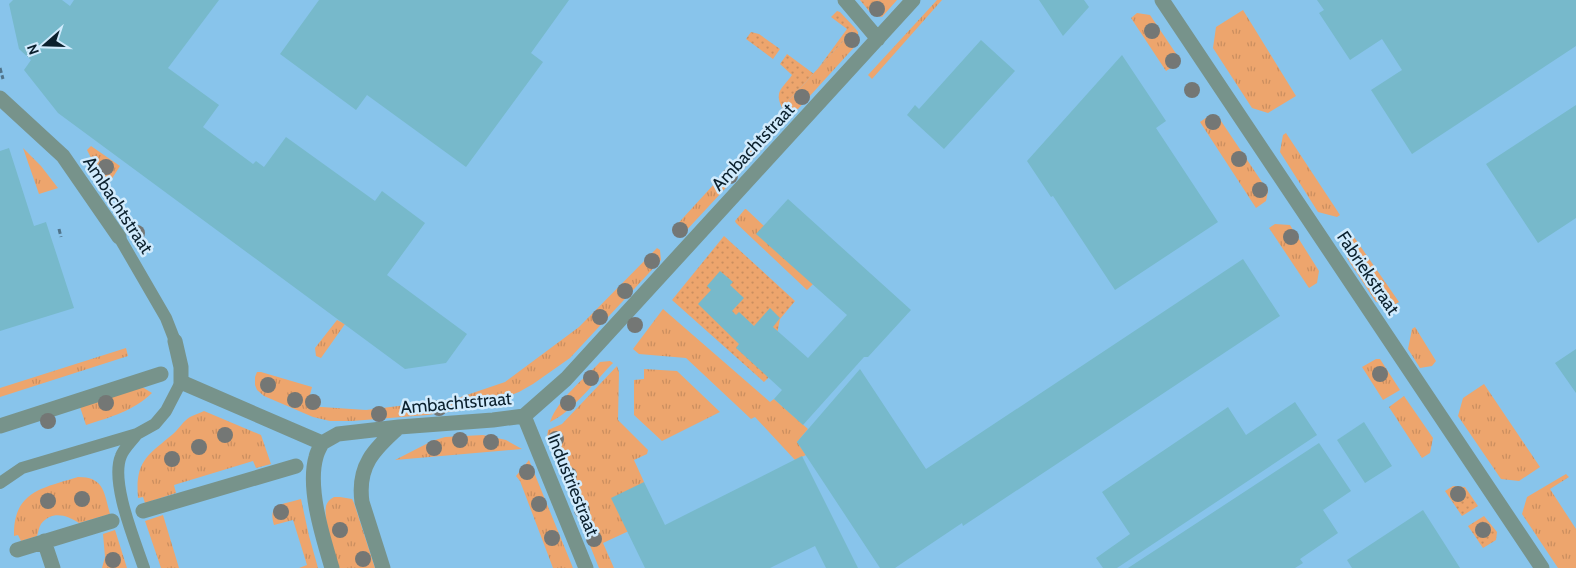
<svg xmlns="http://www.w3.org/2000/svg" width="1576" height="568" font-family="Cabin,sans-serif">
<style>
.built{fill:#88c4eb}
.grass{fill:url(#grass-tufts)}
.garden{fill:url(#garden-dots)}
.building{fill:#77b9cb}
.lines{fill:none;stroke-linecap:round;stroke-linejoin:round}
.path{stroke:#50748b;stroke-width:3;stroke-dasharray:5 2.5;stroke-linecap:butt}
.lane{stroke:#77938b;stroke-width:12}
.street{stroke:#77938b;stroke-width:15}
.tree{fill:#747775}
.labels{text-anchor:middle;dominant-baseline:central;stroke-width:5;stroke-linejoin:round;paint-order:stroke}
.street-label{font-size:18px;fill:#0b202d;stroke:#d1ebfd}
</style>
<defs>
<pattern id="grass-tufts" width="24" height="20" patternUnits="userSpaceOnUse" patternTransform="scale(1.25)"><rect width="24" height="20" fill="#eda56d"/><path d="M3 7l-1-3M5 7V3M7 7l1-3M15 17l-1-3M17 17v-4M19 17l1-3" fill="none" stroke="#ca8e5f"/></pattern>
<pattern id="garden-dots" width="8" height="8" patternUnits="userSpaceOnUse" patternTransform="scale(1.25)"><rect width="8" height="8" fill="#eda56d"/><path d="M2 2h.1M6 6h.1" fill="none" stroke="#ca8e5f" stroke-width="1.8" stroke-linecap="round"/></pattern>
</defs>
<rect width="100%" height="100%" fill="#9acef0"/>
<path class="built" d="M0,0H1576V568H0Z"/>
<path class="grass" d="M879,0H897L882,17L873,15L869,11Z
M937,0H942L872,79L868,75Z
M1243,10L1296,96L1268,113L1252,108L1213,48L1216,27Z
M1137,13L1150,15L1179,58L1177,64L1166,71L1131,18Z
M855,28L858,32V43L798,109L784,110L782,108Z
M1210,115H1217L1268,191L1266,201L1256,208L1200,122Z
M769,124L772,127V138L683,234L677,235L672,230Z
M1286,133L1340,215L1337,217L1318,212L1280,152L1283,135Z
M91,146L120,166L108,185H105L87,150Z
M23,148L41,166L58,188L39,194Z
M745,209H746L764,226L813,284L807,290L736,223L735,221Z
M1275,224L1290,225L1319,271L1317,283L1309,288L1269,228Z
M1354,237L1399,302L1394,305L1376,302L1347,258L1352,239Z
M657,248L660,250L661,260L570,358L533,384L519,392L477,408L427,415L352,421H330L313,417L264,396L257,390L255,385V377L257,372H261L312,387L307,406L366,410L455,399L505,382L579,327Z
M663,309L770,402L774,399L808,429L797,442L806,455L795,460L755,417L751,419L686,358L639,354L633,349Z
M337,320L345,324L321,358L316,356L315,348Z
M1415,327L1436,361L1432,366L1420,368L1408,349L1412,329Z
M126,348L128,356L0,397V388Z
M1376,359H1380L1400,390L1383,400L1362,367Z
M610,361L613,363C596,380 571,413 550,422C558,399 583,380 600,362Z
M617,366L619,372L618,420L648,450L647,454L634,460L644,482L631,530L603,543L614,568H599L547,438L548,430L562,424Z
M644,369L677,371L720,412L662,441L634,415V380L644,379Z
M1484,384L1540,467L1519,481L1501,479L1458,416L1463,398Z
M139,385L152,393C133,411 111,417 86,425L79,404Z
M1404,396L1433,438L1430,453L1422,458L1389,407Z
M204,411L261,435L271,464L256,468L253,461L174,485L176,493L145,503L143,497L138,498C135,461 147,456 173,434C179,429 183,421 190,417C194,415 200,413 204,411Z
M483,435L506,440L522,449L395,460L432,441L445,437Z
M529,460L573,568H553L520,481L516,476Z
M1566,474L1569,477L1550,489L1576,529V568H1558L1522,514L1527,497Z
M78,477C104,477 104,492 110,514L79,523C67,515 52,510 41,524C39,527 38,533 37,536L21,541L18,535L14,536C13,491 43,488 78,477Z
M334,497H340L352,499L354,503L375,568H338C335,553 323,520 326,506C327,502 330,499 334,497Z
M301,499L309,536L318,568H299L307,565L293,520L274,525C267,502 283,505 301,499Z
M163,515L179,568H161L145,521Z
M115,530L127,568H102L105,557L103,534Z"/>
<path class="garden" d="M860,0H879L869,11Z
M837,11L840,12L855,28L782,108C774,91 782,89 792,75L780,64L787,54L814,74L847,29L831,17Z
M751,32L759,34L780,49L773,59L746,39Z
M724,236L795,301L780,319L768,378L764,382L672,300Z
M1453,486L1465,487L1478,506L1462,516L1445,491Z
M1484,516L1497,532L1496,540L1483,548L1468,526Z"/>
<path class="building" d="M13,0H62L70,6L74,0H219L168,68L219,105L203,127L253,164L256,161L264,167L286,137L375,201L382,191L425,223L387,275L467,334L446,363L405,369L58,113L24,70L31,60L19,49L9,4Z
M319,0H569L531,53L543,62L466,167L367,95L356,110L280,54Z
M1039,0H1084L1089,7L1063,36Z
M1317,0H1576V46L1412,154L1371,90L1402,70L1382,39L1350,60L1319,13L1324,10Z
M981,40L1015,71L944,149L907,115L915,105L919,109Z
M1122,55L1166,121L1156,128L1218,222L1115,290L1053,196L1051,197L1027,161Z
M1576,105V218L1538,243L1486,164Z
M9,148L34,226L46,222L74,308L0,331V151Z
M788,199L911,310L868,357H864L803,425L774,399L782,390L736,348L739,344L698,304L711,290L707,286L720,271L733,282L730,285L744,298L732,311L736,315L739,312L754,326L770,308L780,318L773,327L808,358L847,315L756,234Z
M1243,259L1280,316L963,526L962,523L895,568H880L797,442L860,369L926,469Z
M1576,349V393L1555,363Z
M1295,402L1317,435L1117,568H1103L1096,558L1130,534L1102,492L1228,407L1246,435Z
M1364,422L1392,466L1365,483L1337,440Z
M1319,443L1351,491L1323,510L1338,533L1300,559L1303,563L1295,568H1128Z
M802,456L858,568H826L815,546L770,568H645L611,498L644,482L665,525Z
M1423,510L1460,568H1352L1347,560Z"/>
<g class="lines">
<path class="path" d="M0,68L3,79
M59,229L61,237"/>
<path class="lane" d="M119,237L166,318L175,341
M137,434C132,441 124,448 121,456C110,482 135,541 144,568
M0,483L22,468L137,434L155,424L166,411L181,382"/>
<path class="street" d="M845,0L878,39
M1162,0L1542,568
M0,98L63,156L119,237
M175,341L181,367V382L322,443
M524,416L586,568
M0,426L161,374
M322,443L338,434L399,427L493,420L524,416L566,379L913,0
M322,443C320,447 317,452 316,457C307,488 323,538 332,568
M143,511L296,466
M44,541L53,568
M17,550L112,521
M383,568L362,502C357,466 374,449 399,427"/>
</g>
<g class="tree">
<circle cx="877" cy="9" r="8"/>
<circle cx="1152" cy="31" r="8"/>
<circle cx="852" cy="40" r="8"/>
<circle cx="1173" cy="61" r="8"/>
<circle cx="1192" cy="90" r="8"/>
<circle cx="802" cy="97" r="8"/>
<circle cx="1213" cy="122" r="8"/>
<circle cx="1239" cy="159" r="8"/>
<circle cx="106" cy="167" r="8"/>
<circle cx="730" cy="176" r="8"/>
<circle cx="1260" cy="190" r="8"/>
<circle cx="680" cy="230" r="8"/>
<circle cx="137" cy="233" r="8"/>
<circle cx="1291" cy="237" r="8"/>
<circle cx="652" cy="261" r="8"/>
<circle cx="625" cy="291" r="8"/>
<circle cx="600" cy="317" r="8"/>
<circle cx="635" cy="325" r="8"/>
<circle cx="1380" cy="374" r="8"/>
<circle cx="591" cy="378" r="8"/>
<circle cx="268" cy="385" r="8"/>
<circle cx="295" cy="400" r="8"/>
<circle cx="313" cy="402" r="8"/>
<circle cx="106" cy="403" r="8"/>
<circle cx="568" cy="403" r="8"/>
<circle cx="439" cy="408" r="8"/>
<circle cx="379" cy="414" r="8"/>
<circle cx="48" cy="421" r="8"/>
<circle cx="225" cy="435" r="8"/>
<circle cx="556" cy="439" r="8"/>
<circle cx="460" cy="440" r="8"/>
<circle cx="491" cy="442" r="8"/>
<circle cx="199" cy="447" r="8"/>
<circle cx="434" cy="448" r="8"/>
<circle cx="172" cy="459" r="8"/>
<circle cx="527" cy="472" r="8"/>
<circle cx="569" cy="475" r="8"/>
<circle cx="1458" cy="494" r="8"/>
<circle cx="82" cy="499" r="8"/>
<circle cx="48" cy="501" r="8"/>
<circle cx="539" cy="504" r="8"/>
<circle cx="582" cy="510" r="8"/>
<circle cx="281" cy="512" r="8"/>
<circle cx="340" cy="530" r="8"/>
<circle cx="1483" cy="530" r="8"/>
<circle cx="552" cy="538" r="8"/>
<circle cx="594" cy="539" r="8"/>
<circle cx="363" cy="559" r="8"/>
<circle cx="113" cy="560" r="8"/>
</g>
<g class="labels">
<g class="street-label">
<text transform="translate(753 147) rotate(-47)">Ambachtstraat</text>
<text transform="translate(118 205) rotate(57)">Ambachtstraat</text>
<text transform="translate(1368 273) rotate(56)">Fabriekstraat</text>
<text transform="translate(456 403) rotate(-5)">Ambachtstraat</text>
<text transform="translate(573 485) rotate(68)">Industriestraat</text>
</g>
</g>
<g transform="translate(45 45) rotate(250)" stroke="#d1ebfd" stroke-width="4" paint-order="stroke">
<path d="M0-4L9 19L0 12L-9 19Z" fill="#0b202d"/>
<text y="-8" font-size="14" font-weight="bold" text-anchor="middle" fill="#0b202d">N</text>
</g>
</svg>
